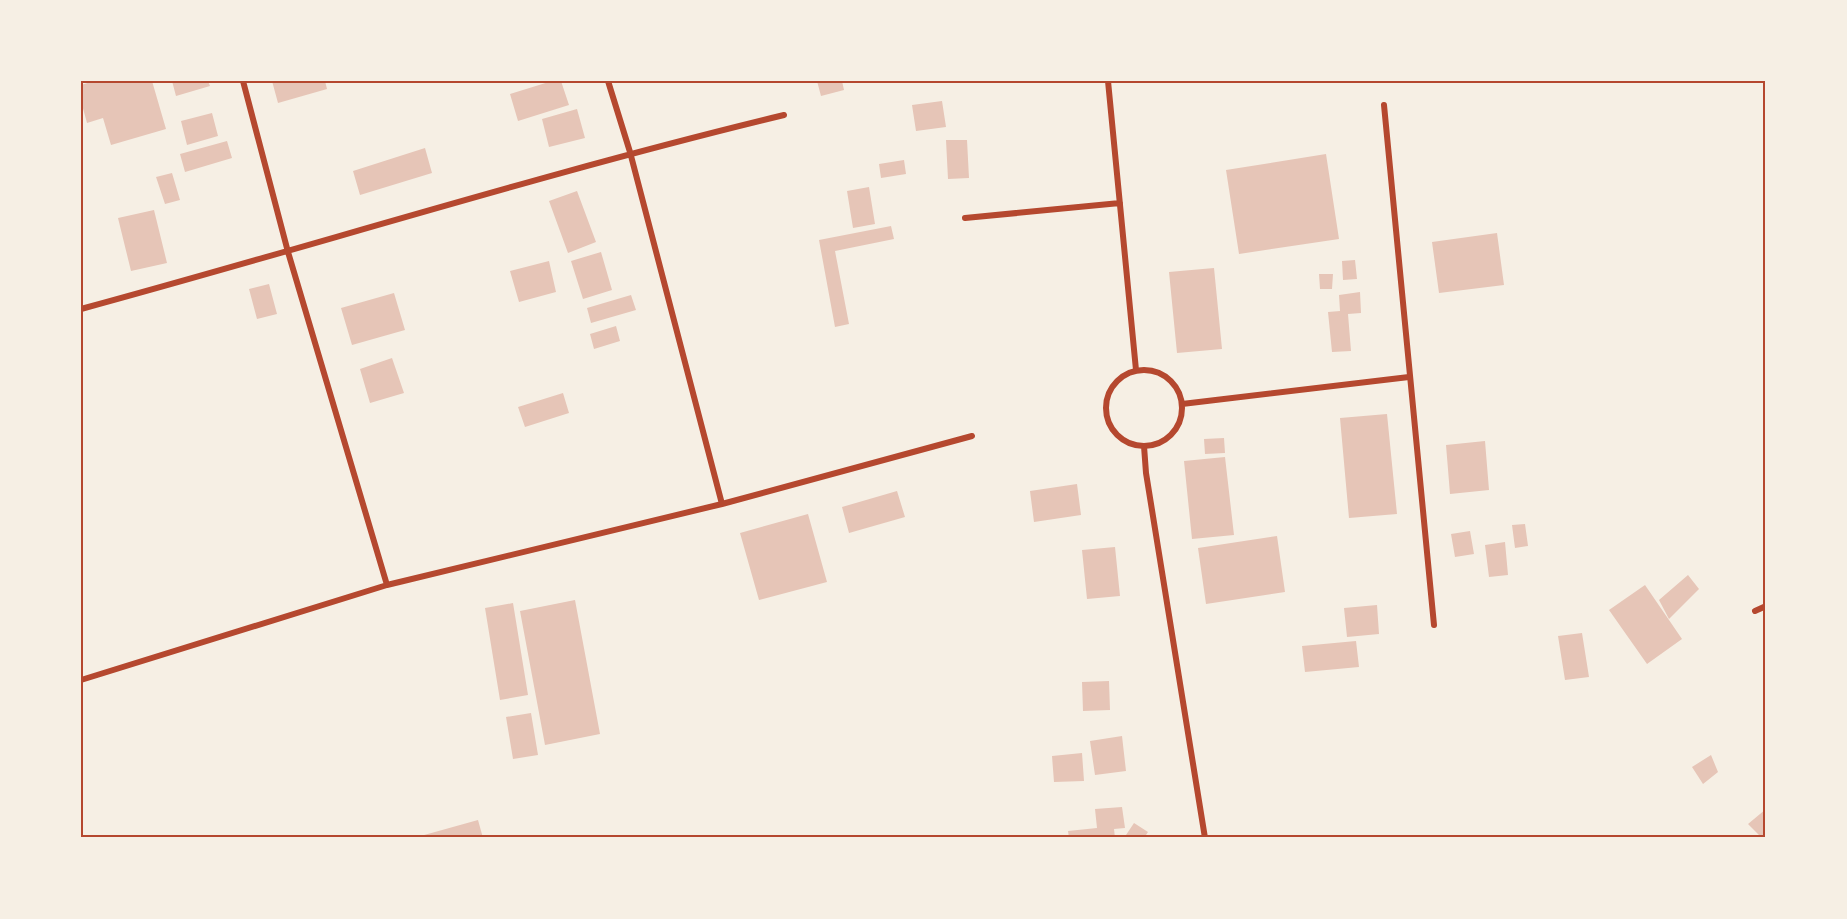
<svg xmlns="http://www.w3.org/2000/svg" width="1847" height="919" font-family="'Asap Condensed',sans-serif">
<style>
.building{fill:#e6c5b7}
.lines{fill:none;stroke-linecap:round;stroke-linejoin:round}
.minor{stroke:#b5482f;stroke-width:6}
.neatline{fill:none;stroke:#b5482f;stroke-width:2}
</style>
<rect width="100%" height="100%" fill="#f6efe4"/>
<path class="building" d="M94,81H152L166,129L111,145L103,118L87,123L81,101V85Z
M172,81H208L210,86L176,96Z
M272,81H325L327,89L278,103Z
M552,81H561L569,105L518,121L510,94Z
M817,81H842L844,90L821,96Z
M942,101L946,127L916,131L912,105Z
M577,109L585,138L549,147L542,119Z
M212,113L218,136L187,145L181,121Z
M946,140H967L969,178L948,179Z
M227,141L232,158L185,172L180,154Z
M425,148L432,173L360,195L353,171Z
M1326,154L1339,239L1239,254L1226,170Z
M904,160L906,174L881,178L879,164Z
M172,173L180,200L165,204L156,177Z
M869,187L875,224L853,228L847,191Z
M577,191L596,242L568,253L549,201Z
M154,210L167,263L131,271L118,218Z
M891,226L894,239L835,251L849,324L835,327L819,240Z
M1497,233L1504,285L1439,293L1432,242Z
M601,252L612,290L583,299L571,261Z
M1355,260L1357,279L1343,280L1342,261Z
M549,261L556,292L519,302L510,271Z
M1214,268L1222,349L1177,353L1169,272Z
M1319,274H1333L1332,289H1320Z
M269,284L277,314L257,319L249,289Z
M1360,292L1361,313L1348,314L1351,351L1332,352L1328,312L1340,311L1339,295Z
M394,293L405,330L352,345L341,308Z
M631,295L636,310L591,323L587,308Z
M616,326L620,341L594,349L590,334Z
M392,358L404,393L370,403L360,369Z
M563,393L569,413L525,427L518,407Z
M1387,414L1397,514L1349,518L1340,418Z
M1224,438L1225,453L1205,454L1204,439Z
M1485,441L1489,490L1450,494L1446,445Z
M1225,457L1234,535L1192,539L1184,461Z
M1077,484L1081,515L1034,522L1030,491Z
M897,491L905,517L849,533L842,507Z
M808,514L827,582L759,600L740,533Z
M1525,524L1528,546L1515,548L1512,525Z
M1470,531L1474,554L1455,557L1451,534Z
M1277,536L1285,592L1206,604L1198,548Z
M1505,542L1508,575L1489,577L1485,545Z
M1115,547L1120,596L1087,599L1082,550Z
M1688,575L1699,589L1669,619L1659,600Z
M1645,585L1682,639L1647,664L1609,610Z
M575,600L600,734L545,745L520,611Z
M513,603L528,695L500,700L485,608Z
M1377,605L1379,634L1347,637L1344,608Z
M1582,633L1589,677L1565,680L1558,636Z
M1356,641L1359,667L1305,672L1302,646Z
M1109,681L1110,710L1083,711L1082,682Z
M531,713L538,755L513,759L506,717Z
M1122,736L1126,771L1095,775L1090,741Z
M1082,753L1084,781L1054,782L1052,756Z
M1711,755L1718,772L1703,784L1692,767Z
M1122,807L1125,828L1114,829L1115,838H1069L1068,831L1097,828L1095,809Z
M1766,809V838H1762L1748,824Z
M478,820L483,838H417V837Z
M1134,823L1148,832L1144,838H1131L1126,835Z"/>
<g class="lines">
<path class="minor" d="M243,81L288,252L387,585
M608,81L630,152L722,504
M1108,81L1136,370
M1384,105L1434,625
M965,218L1120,203
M81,309C316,245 548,172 784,115
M1106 408a38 38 0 1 1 76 0a38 38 0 1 1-76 0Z
M1182,404L1409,377
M1144,446L1146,473L1205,838
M1755,611L1766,606
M81,680L387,585L722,504L972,436"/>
</g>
<rect width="1847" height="919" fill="none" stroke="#f6efe4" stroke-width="165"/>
<rect x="82" y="82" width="1682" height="754" class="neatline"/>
</svg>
